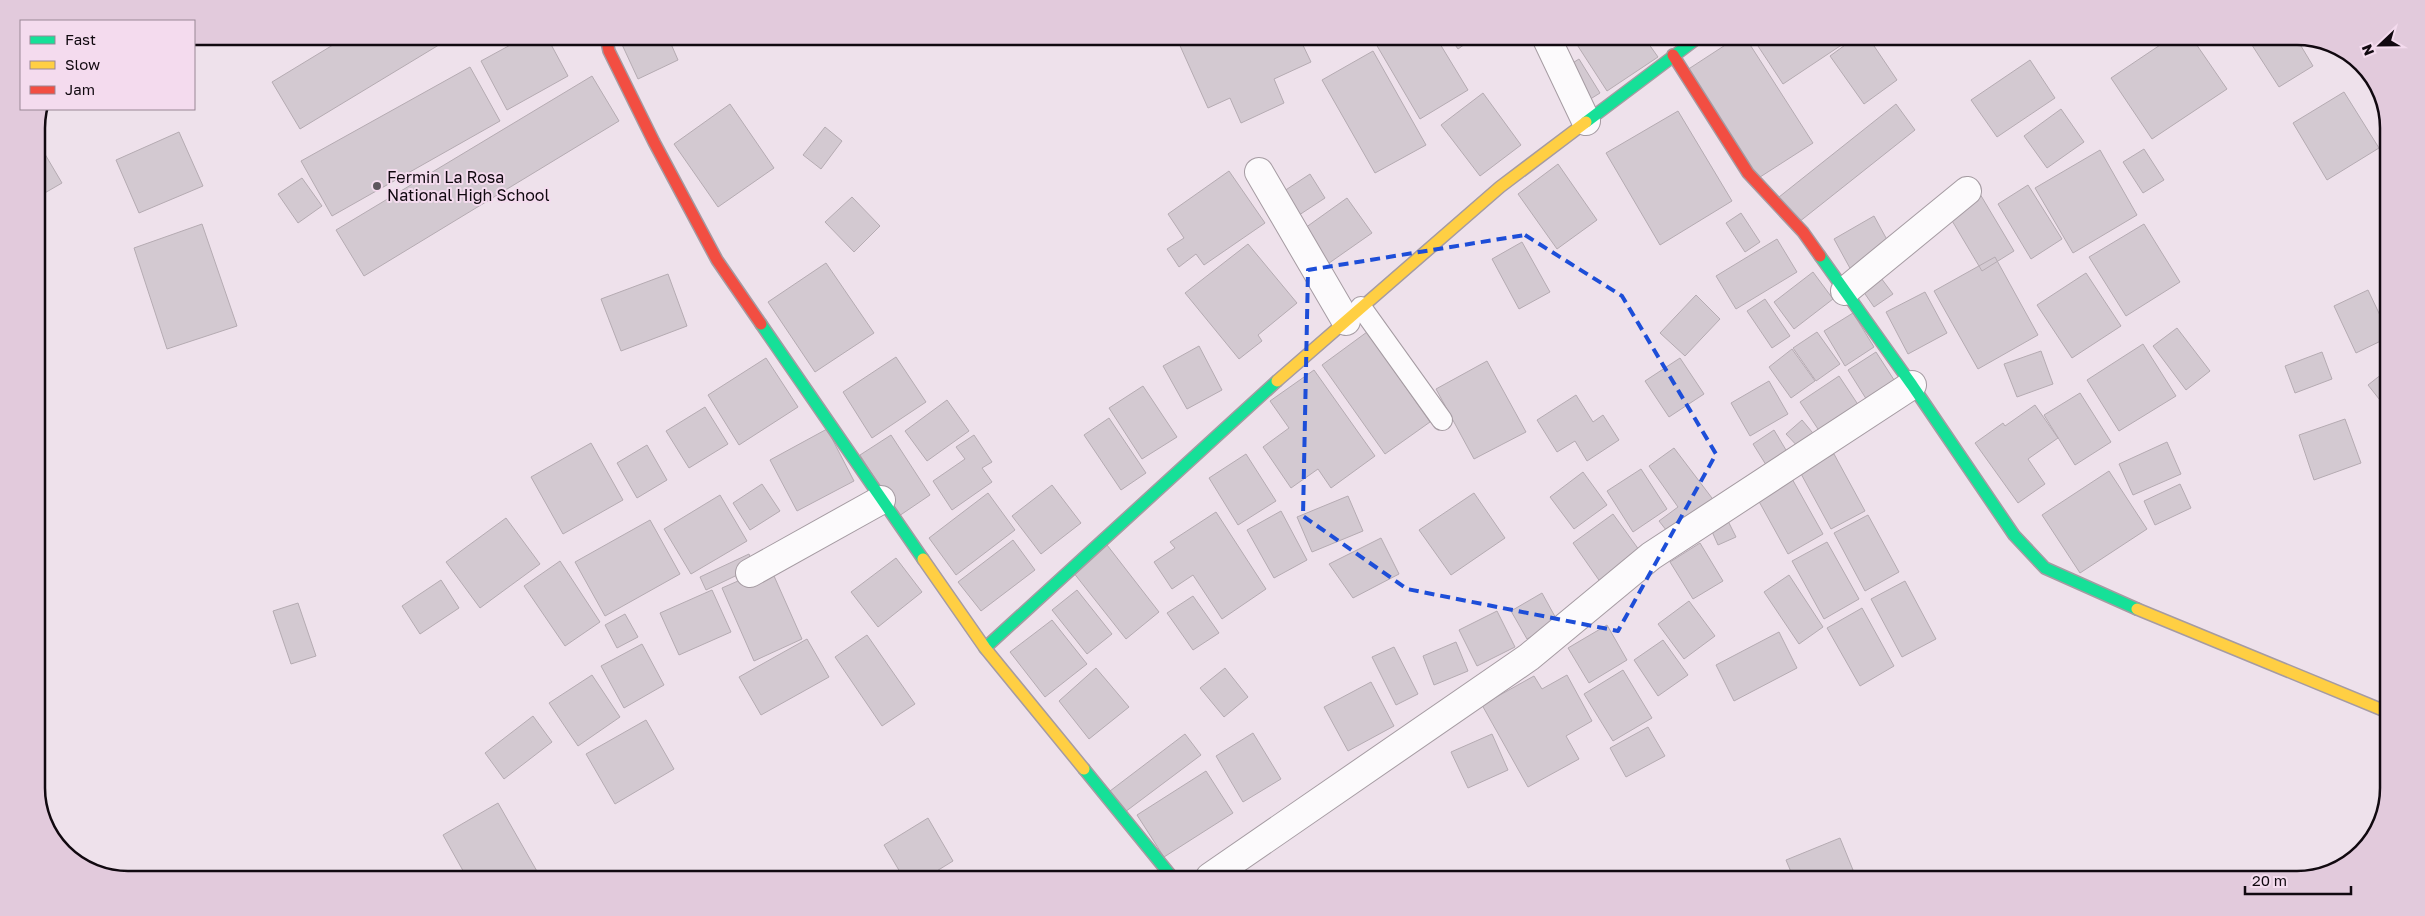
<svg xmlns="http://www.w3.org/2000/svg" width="2425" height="916" font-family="'Golos Text',sans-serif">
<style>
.building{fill:#d3c9d1;stroke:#b5abb2}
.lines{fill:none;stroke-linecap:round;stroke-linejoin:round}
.lane-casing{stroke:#a59ba2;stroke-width:22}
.street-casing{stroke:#a59ba2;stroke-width:30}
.fast-casing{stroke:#a59ba2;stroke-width:14}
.slow-casing{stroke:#a59ba2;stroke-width:14}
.jam-casing{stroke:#a59ba2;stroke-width:14}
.lane{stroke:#fcfafc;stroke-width:20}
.street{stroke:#fcfafc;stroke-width:28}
.fast{stroke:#16e098;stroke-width:11}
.slow{stroke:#ffcf43;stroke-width:11}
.jam{stroke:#f24e42;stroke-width:11}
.marked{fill:none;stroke:#1d4ed8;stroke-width:4;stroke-dasharray:10 6;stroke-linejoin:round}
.poi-dot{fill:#5e555d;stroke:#f4dbee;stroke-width:2}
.labels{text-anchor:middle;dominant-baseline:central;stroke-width:4;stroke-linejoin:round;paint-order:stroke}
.poi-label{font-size:16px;fill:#110910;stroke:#f4dbee;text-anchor:start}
.rim{fill:none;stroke:#110910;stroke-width:2.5}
</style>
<rect width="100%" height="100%" fill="#eee1eb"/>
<path class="building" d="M346,37H452L300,129L272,82Z
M525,37H547L568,76L507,110L481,61Z
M668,37L678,60L638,79L619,38Z
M1177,39H1300L1311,62L1274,79L1284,103L1241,123L1230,98L1208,108Z
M1373,39H1437L1468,90L1420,119Z
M1451,39H1472L1458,49Z
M1574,40H1646L1658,57L1607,91Z
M1733,40H1747L1813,143L1757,179L1687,70Z
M1754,40H1849L1783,84Z
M1852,40H1870L1897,80L1864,104L1830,56Z
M2166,41H2194L2227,89L2152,139L2111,78Z
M2298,41L2313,66L2279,87L2250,42Z
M1373,51L1426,145L1375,173L1322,80Z
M1579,59L1600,93L1584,103L1563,69Z
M2030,60L2055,98L1997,137L1971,100Z
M470,67L500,121L332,216L301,161Z
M592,76L619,121L364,276L336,230Z
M2344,92L2379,148L2327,180L2293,123Z
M1483,93L1521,145L1480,176L1441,125Z
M730,104L774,168L718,207L674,144Z
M1896,104L1915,130L1799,222L1779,197Z
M2061,109L2084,142L2047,168L2024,136Z
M1678,111L1732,201L1660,245L1606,153Z
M825,127L842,141L821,169L803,155Z
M179,132L203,186L139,213L116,160Z
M36,139L62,183L36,198Z
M2144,149L2164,180L2143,193L2123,162Z
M2100,150L2137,215L2073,253L2035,188Z
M1558,164L1597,220L1557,249L1518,194Z
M1229,171L1265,223L1204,265L1196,254L1179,267L1167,249L1184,238L1168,214Z
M1310,174L1325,198L1290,221L1275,197Z
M302,178L322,206L298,223L278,194Z
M2028,185L2062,239L2031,259L1998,204Z
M1980,194L2014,251L1982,271L1948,214Z
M852,197L880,226L854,252L825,222Z
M1347,198L1372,233L1322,268L1298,233Z
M1741,213L1760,242L1745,252L1726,223Z
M1874,216L1891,247L1851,270L1834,239Z
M202,224L237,326L167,349L134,248Z
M2144,224L2180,282L2126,316L2089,257Z
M1777,239L1797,272L1736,309L1716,276Z
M1522,242L1550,292L1519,309L1492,259Z
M1248,244L1297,303L1258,335L1262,341L1239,359L1185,293Z
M1995,257L2038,335L1978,369L1934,291Z
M826,263L874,333L815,372L768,302Z
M1813,272L1833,299L1794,329L1774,302Z
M2086,273L2121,326L2072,358L2037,305Z
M668,274L687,326L621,351L601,299Z
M1881,278L1893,294L1874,307L1863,291Z
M2368,290L2387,330V338L2356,353L2334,306Z
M1925,292L1947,333L1908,354L1886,312Z
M1696,295L1720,319L1685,356L1660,333Z
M1765,299L1790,336L1772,348L1747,311Z
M1853,313L1874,347L1845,366L1824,331Z
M2177,328L2210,371L2186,390L2153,346Z
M1367,332L1430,422L1385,454L1322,365Z
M1817,332L1840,364L1816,381L1793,348Z
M2143,344L2176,396L2119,431L2087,380Z
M1199,346L1222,390L1187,409L1163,366Z
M1792,349L1815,381L1791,398L1769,367Z
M2041,351L2053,384L2017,397L2004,364Z
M1876,352L1898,386L1870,405L1848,370Z
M2322,352L2332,379L2295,393L2285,366Z
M896,357L926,402L872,438L843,392Z
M766,358L798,407L739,445L708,395Z
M1680,358L1704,394L1669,417L1645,381Z
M1487,361L1526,432L1474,459L1436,389Z
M1314,370L1375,456L1331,488L1318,469L1291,488L1263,447L1289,428L1270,401Z
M2387,370V409L2368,385Z
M1839,376L1863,412L1824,438L1800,402Z
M1769,381L1788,414L1750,436L1731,403Z
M1143,386L1177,437L1142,459L1109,408Z
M2080,393L2111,442L2075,465L2044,415Z
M1576,395L1593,422L1603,415L1619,440L1587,461L1575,441L1557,452L1537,420Z
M947,400L969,431L927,461L905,431Z
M2035,405L2058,438L2028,459L2045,484L2018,503L1975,443L2003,423L2005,426Z
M705,407L728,444L689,468L666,431Z
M1109,418L1146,473L1121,490L1084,435Z
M2345,419L2361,463L2314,480L2299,435Z
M1802,420L1817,438L1802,451L1786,434Z
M827,429L854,481L797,511L770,460Z
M1774,430L1789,455L1768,468L1753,444Z
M891,435L930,495L899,516L860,455Z
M974,435L992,462L982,468L992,482L952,510L933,481L965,459L956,447Z
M2167,442L2181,474L2133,495L2119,464Z
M591,443L623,500L563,534L531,477Z
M647,445L667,480L637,498L617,463Z
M1674,448L1715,502L1670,535L1659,521L1678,507L1649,466Z
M1246,454L1276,501L1238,525L1209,478Z
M1834,454L1865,511L1831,529L1800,472Z
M1641,469L1667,509L1633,532L1607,491Z
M2109,471L2147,529L2080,573L2042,515Z
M1583,472L1607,505L1574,529L1550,497Z
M1791,477L1823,534L1788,554L1756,496Z
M762,484L780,511L750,530L733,503Z
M2180,484L2191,508L2155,525L2144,501Z
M1052,485L1081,523L1041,554L1012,516Z
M988,493L1015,530L956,575L929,538Z
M1474,493L1505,538L1451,575L1419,530Z
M720,495L747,541L691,574L664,529Z
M1348,496L1363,531L1312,552L1297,517Z
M1281,511L1307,560L1274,578L1247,530Z
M1216,512L1266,589L1222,619L1193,575L1172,589L1154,562L1175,548L1170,542Z
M1613,514L1642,554L1601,583L1573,543Z
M1868,515L1899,572L1865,591L1834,533Z
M506,518L540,564L480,608L446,562Z
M1727,519L1736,537L1718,545L1710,527Z
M650,520L680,574L605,616L575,562Z
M1381,538L1399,574L1353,598L1329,564Z
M1013,540L1035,570L981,611L958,582Z
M1827,542L1859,599L1824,619L1792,561Z
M1700,543L1723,581L1693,599L1670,562Z
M1107,545L1159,612L1126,639L1073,572Z
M749,554L754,567L706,590L700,577Z
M896,558L922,592L878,627L851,592Z
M560,561L600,622L565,646L524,586Z
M770,567L802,639L754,661L722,588Z
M1789,575L1823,627L1799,644L1764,592Z
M441,580L459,608L420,634L402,606Z
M1905,581L1936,639L1902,657L1871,599Z
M712,590L731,632L679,655L660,613Z
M1077,590L1112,634L1087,654L1052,610Z
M1542,593L1558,622L1527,639L1511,611Z
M1193,596L1219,633L1193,650L1167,613Z
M1689,601L1715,636L1684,659L1658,624Z
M298,603L316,656L291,664L273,611Z
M1862,608L1894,666L1860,686L1827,628Z
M1497,611L1515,647L1477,666L1459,630Z
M625,614L638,637L617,648L605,625Z
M1052,620L1087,664L1045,697L1010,652Z
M1607,625L1627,660L1589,683L1568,648Z
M1779,632L1797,668L1734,701L1716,665Z
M867,635L915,704L882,726L835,657Z
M807,639L829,677L761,715L739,677Z
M1663,640L1688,675L1658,696L1634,660Z
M1456,642L1468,671L1434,685L1423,656Z
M642,644L664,685L624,708L601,666Z
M1394,647L1418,694L1396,705L1372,657Z
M1096,668L1129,707L1089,739L1059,701Z
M1225,668L1248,697L1224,717L1200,688Z
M1623,670L1652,718L1613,741L1584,694Z
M592,675L620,717L578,746L549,703Z
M1567,675L1592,721L1566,736L1579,759L1528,787L1482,705L1534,676L1542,689Z
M1371,682L1394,726L1348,751L1324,707Z
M533,716L552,742L504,779L485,753Z
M646,720L674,769L615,804L586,754Z
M1648,727L1665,756L1626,777L1610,748Z
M1253,733L1281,779L1243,802L1216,756Z
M1185,734L1201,755L1125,812L1110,791Z
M1492,734L1508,770L1468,788L1451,752Z
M1206,771L1233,813L1164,857L1137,815Z
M498,803L538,873L534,876H466L443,835Z
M928,818L953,861L927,877H903L884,845Z
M1840,838L1853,870L1831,879H1794L1786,860Z
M1868,873L1871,879H1855Z"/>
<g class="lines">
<g class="lane-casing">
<path id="lane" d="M1361,307L1442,420"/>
</g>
<g class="street-casing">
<path id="street" d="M1547,39L1586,121
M1259,172L1346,321
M1845,291L1967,191
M750,573L881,500
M1210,877L1529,657L1651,556L1912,385"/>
</g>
<g class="fast-casing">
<path id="fast" d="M1586,122L1695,40
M1820,256L1912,385L2014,535L2045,568L2137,609
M761,324L923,559
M985,648L1277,381
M1084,769L1172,877"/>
</g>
<g class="slow-casing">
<path id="slow" d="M1277,381L1500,187L1586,122
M923,559L985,648L1084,769
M2137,609L2385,711"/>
</g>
<g class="jam-casing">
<path id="jam" d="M606,37L609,51L654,142L717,260L761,324
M1673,55L1748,173L1803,232L1820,256"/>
</g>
<use href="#lane" class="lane"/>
<use href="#street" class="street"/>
<use href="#fast" class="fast"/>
<use href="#slow" class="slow"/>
<use href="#jam" class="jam"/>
</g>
<path class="marked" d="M1525,235L1622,296L1716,454L1618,631L1407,589L1303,516L1308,270Z"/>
<circle class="poi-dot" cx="377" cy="186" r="5"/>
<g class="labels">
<g class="poi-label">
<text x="387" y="177">Fermin La Rosa<tspan x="387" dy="18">National High School</tspan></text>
</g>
</g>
<path d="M0 0H2425V916H0ZM128 45H2297A83 83 0 0 1 2380 128V788A83 83 0 0 1 2297 871H128A83 83 0 0 1 45 788V128A83 83 0 0 1 128 45Z" fill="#e2cadc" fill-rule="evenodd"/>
<path class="rim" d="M128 45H2297A83 83 0 0 1 2380 128V788A83 83 0 0 1 2297 871H128A83 83 0 0 1 45 788V128A83 83 0 0 1 128 45Z"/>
<rect x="20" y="20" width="175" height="90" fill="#f4dbee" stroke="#998795"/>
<rect x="30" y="36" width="25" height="8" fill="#16e098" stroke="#998795"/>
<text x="65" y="45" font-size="15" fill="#110910">Fast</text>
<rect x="30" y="61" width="25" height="8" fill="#ffcf43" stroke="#998795"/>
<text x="65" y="70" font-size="15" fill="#110910">Slow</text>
<rect x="30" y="86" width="25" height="8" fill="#f24e42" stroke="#998795"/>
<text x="65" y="95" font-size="15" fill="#110910">Jam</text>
<g transform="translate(2380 45) rotate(248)" stroke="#f4dbee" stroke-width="4" paint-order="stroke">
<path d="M0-4L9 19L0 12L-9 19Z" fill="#110910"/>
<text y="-8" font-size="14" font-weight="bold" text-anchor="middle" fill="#110910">N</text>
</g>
<path d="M2245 886v8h106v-8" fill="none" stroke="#110910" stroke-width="2.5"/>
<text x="2252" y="886" font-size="15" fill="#110910" stroke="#f4dbee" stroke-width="4" paint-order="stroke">20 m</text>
</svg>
